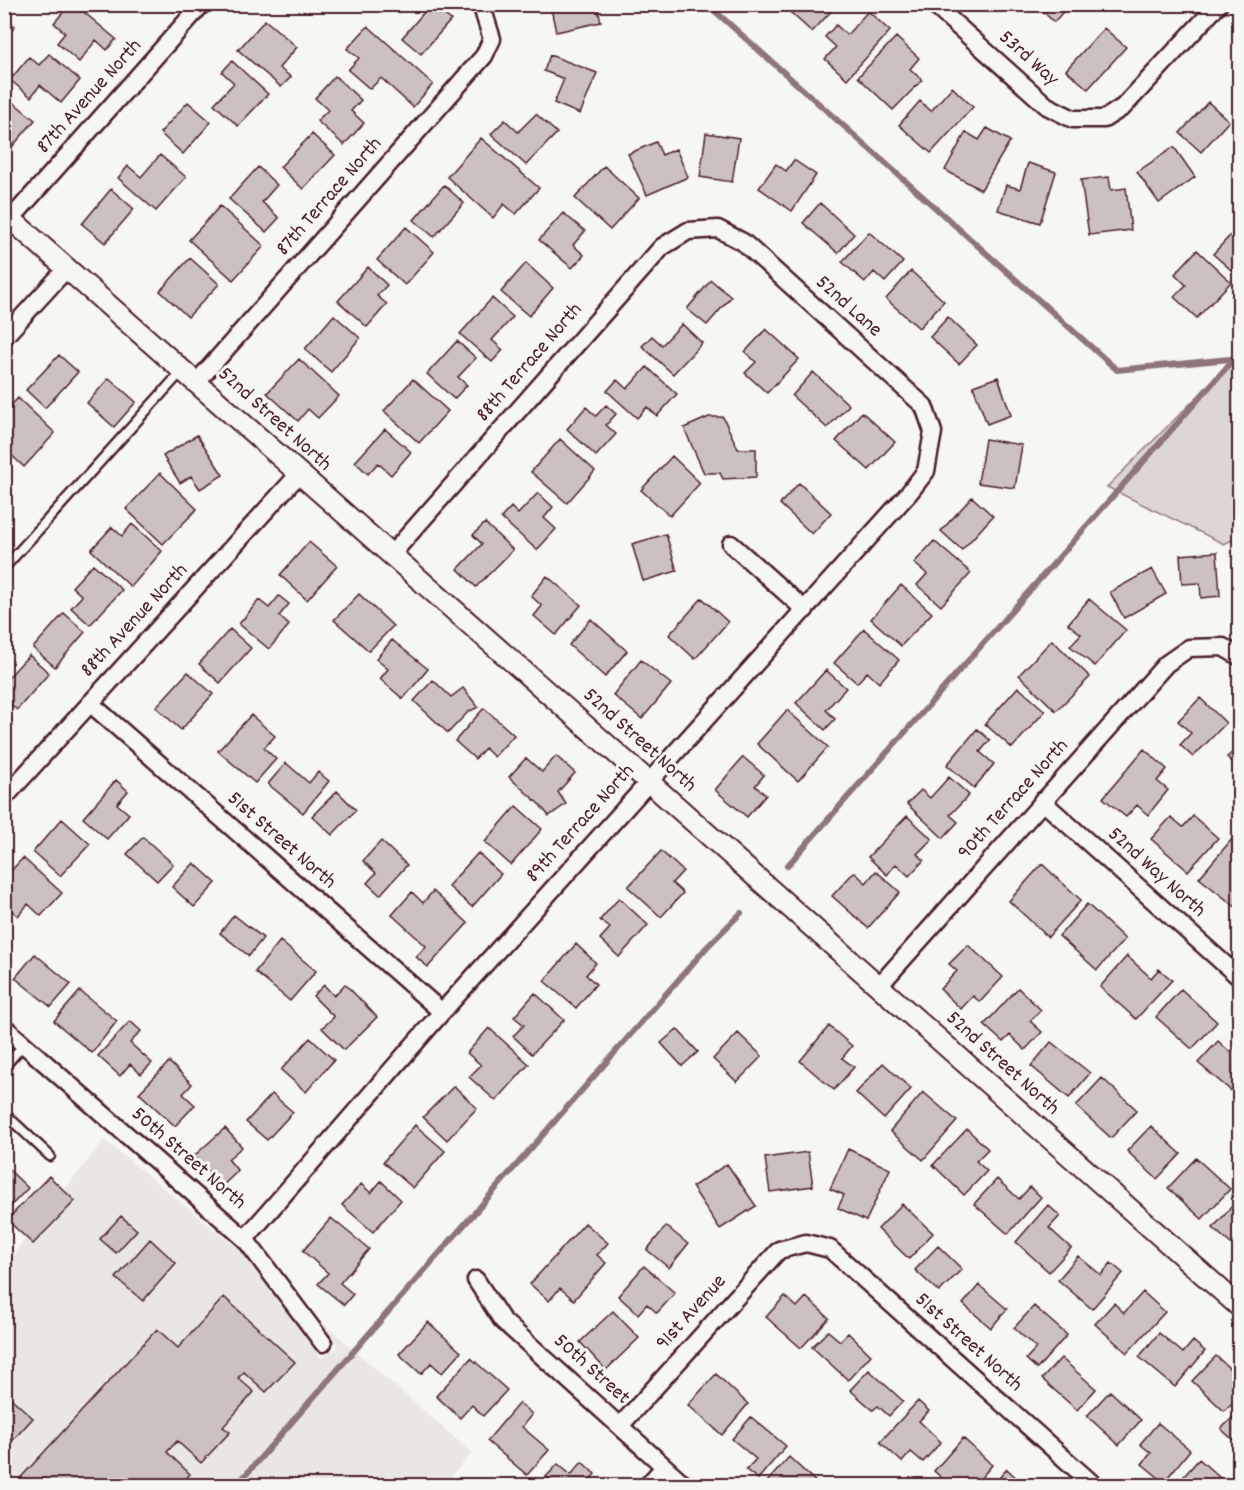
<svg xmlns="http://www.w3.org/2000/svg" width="1244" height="1490" font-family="Dekko,sans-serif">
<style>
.built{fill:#e9e6e3}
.green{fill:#ddd6d5;stroke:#947a80;stroke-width:1.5}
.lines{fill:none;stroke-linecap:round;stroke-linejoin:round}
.stream{stroke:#8e747a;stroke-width:6}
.building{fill:#ccc1c0;stroke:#4a1f2b;stroke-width:1.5}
.service-casing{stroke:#4a1f2b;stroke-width:13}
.minor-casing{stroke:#4a1f2b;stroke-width:21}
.tertiary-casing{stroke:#4a1f2b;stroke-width:24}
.service{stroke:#f6f6f2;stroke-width:8}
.minor{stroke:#f6f6f2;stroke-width:16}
.tertiary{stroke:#f6f6f2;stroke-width:20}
.labels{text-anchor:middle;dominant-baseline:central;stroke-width:6;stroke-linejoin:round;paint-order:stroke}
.street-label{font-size:21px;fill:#4a1f2b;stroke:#f6f6f2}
</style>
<rect width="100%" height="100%" fill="#f6f6f2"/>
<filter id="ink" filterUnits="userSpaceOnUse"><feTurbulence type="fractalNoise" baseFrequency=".0167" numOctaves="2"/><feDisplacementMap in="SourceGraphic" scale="12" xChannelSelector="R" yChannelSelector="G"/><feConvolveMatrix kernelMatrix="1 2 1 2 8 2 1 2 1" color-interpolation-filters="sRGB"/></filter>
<g filter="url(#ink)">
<path class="built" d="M104,1140L241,1251L321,1358L339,1347L317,1318L472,1453L443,1485H5L4,1244L15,1252Z"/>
<path class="green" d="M1239,355V537L1224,544L1107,487Z"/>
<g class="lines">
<path class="stream" d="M707,4L1117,370L1240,358
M787,866L1233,360
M236,1486L707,947L741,913"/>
</g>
<path class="building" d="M70,4H74L116,39L107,50L96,40L79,62L57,43L65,33L54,23Z
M431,4L451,20L421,54L402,38Z
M550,4H581L582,8L597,5L601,22L556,32Z
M781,4H832L835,7L812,32Z
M1035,4H1070L1054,22Z
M868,11L890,31L847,79L825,59L836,47L825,37L836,25L847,35Z
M4,17L15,26L5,37L4,36Z
M265,20L297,47L279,68L291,77L281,87L238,50Z
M368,26L433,84L413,107L381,78L370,89L348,70L359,58L347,49Z
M1104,28L1126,47L1088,89L1066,70Z
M896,37L919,58L910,69L922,80L893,110L858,77Z
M49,54L80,80L61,103L40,85L31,97L10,80L29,57L39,65Z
M550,55L597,73L580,114L554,103L564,79L544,71Z
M232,61L268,94L238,126L214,104L234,83L222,72Z
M335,76L361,100L351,111L364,123L344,145L317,121L328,110L315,98Z
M952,87L973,107L931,153L899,125L920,101L931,111Z
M188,102L211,122L183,154L160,133Z
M1208,102L1229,121L1201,152L1180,133Z
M14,103L35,120L6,154L4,152V114Z
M536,114L557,133L526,165L491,134L505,120L518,132Z
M987,128L1010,141L981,190L945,170L966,132L979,140Z
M706,133L739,138L732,182L700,177Z
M312,134L335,155L303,189L280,167Z
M481,138L539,188L516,214L504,204L493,218L447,177Z
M656,142L662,155L676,149L688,177L647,195L628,154Z
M1174,147L1195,177L1159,203L1137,172Z
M160,155L186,177L156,211L118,178L128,166L141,177Z
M794,160L816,175L792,211L759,188L776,164L786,171Z
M1028,163L1056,172L1040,223L998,210L1006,185L1020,189Z
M604,166L639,198L610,230L575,198Z
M258,167L277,185L262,202L279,218L266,232L229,199Z
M1109,177L1111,190L1126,188L1131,230L1089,235L1081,180Z
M444,185L464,203L434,237L414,220Z
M111,189L134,209L105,243L82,224Z
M820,203L854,234L838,253L803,223Z
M220,206L264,246L233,280L189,240Z
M563,213L585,231L573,245L584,255L572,268L539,240Z
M1240,225V275L1238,276L1213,254Z
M406,227L434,252L405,285L377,260Z
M869,232L903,262L885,282L874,272L865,282L842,262Z
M1197,250L1231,282L1197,318L1174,297L1186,285L1175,274Z
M190,258L219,284L188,317L160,291Z
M526,263L553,288L529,316L501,292Z
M368,267L387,285L377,296L387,304L367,327L338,301Z
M911,271L944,301L919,328L886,299Z
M711,280L731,297L707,325L687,309Z
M492,298L513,317L492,340L503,350L492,362L460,334Z
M334,315L360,338L331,372L305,349Z
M948,317L977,345L959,364L930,337Z
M682,324L702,343L673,374L642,346L652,336L662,345Z
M766,329L799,359L767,393L745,373L756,362L745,352Z
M457,341L476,358L458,377L467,385L454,399L427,374Z
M59,355L78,372L45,408L26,390Z
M299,359L339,396L318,418L308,409L298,421L267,393Z
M647,367L677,394L657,416L647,407L637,418L607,391L617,380L627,389Z
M813,372L849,405L827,428L792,396Z
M998,377L1011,415L987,424L973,386Z
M109,378L136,402L114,427L87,403Z
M413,379L448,411L419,443L384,411Z
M18,398L55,433L24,467L4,448V413Z
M606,405L616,414L606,425L616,434L596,456L567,429L586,407L596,416Z
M862,412L895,442L869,470L836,441Z
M709,417H723L738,449H756V477L723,479L720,473H704L684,428Z
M385,429L411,452L391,475L378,463L368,474L355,462Z
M197,435L223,475L200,489L191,476L180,483L163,456Z
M560,439L595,471L567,503L531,472Z
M985,439L1022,445L1015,488L978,483Z
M672,456L700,483L670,516L641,490Z
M160,473L197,509L163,544L126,509Z
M799,483L831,513L812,534L780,504Z
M538,493L553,507L544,518L556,529L537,550L501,518L511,507L518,514Z
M972,497L993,516L962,550L941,531Z
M485,523L513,550L476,587L458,569L482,544L473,535Z
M132,524L162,551L131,587L91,550L112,527L122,536Z
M666,534L677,571L643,581L632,544Z
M934,541L971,573L941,606L917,585L927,574L914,563Z
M309,542L337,566L307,600L280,575Z
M1217,552L1220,596L1201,598L1200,583L1182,584L1180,555Z
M93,564L122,590L90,625L71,608L82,596L72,587Z
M1152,569L1166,594L1124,618L1110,592Z
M547,576L581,605L556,635L534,616L542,606L531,596Z
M901,585L932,613L901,646L871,619Z
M359,594L393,626L369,651L334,620Z
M279,596L289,604L279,616L289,625L269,649L239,624L259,600L269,608Z
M702,598L728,622L695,659L669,635Z
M1089,599L1126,630L1095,666L1070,646L1081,634L1068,624Z
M64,613L85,632L55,667L33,648Z
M591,619L627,651L605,677L569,645Z
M230,629L251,648L220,683L199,664Z
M864,629L899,660L879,683L867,672L857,683L834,663Z
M392,640L428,669L403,699L380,679L388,669L376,659Z
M1052,640L1090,677L1056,711L1019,675Z
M29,655L49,673L17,710L4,699V682Z
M641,660L671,684L642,719L613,695Z
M826,670L846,688L826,710L835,719L825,730L796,703Z
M188,672L213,694L181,730L156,707Z
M433,680L451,697L463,688L478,707L468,712L448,733L414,701Z
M1018,687L1045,711L1012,748L985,724Z
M1200,698L1226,723L1193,757L1180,745L1191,733L1178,721Z
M484,708L514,735L494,757L485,748L475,759L455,741Z
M787,710L828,747L798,781L757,744Z
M251,715L275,736L264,748L276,759L255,783L218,751Z
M977,729L990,740L980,752L994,764L974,788L947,765Z
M1240,746V770L1227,757Z
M1144,749L1167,769L1157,781L1168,790L1148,815L1137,805L1126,817L1103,798Z
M556,756L575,773L558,792L566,804L549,816L540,805L509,777L526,758L542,772Z
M743,757L764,775L755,786L766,795L747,817L715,790Z
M286,763L309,783L318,772L329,781L303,813L268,784Z
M949,777L969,795L950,815L958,822L943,838L907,804L921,790L930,798Z
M116,780L128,791L117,804L129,814L107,839L83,818Z
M337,791L356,810L332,835L312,816Z
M516,806L542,829L511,865L485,842Z
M907,816L932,839L917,854L924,860L909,876L896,864L887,875L868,857Z
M1193,816L1218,838L1188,871L1151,839L1171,817L1183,827Z
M62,819L90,844L60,876L33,852Z
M143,837L173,864L157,881L127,854Z
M1233,838L1240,843V905L1237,908L1199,878Z
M381,841L407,865L380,895L367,883L376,873L363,861Z
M661,851L683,871L672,883L683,893L661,917L628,887Z
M478,853L501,874L472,907L448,886Z
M23,858L62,893L41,916L28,904L18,916L4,904V878Z
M194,863L216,883L194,907L172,887Z
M1042,864L1081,900L1048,937L1009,901Z
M876,871L900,892L868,928L832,896L854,872L866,883Z
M433,891L468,923L428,967L416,957L426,946L392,915L412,892L423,903Z
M619,898L648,925L619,957L600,939L610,928L600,920Z
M1087,904L1125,939L1097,970L1059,936Z
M234,915L263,938L249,956L220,933Z
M280,941L316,971L290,1001L255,972Z
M576,944L596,963L586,975L596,984L576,1008L544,981Z
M968,945L1003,977L980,1002L973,996L961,1009L940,989L957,971L949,964Z
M35,954L71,984L51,1007L15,978Z
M1127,956L1151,978L1159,969L1172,980L1136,1019L1100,987Z
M345,984L377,1017L344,1050L322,1028L334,1017L313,996L324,985L334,996Z
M1018,988L1041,1010L1030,1021L1042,1032L1025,1050L1010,1035L1003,1042L984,1025Z
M1181,989L1217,1022L1192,1049L1156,1017Z
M80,991L117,1021L92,1053L54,1021Z
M535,993L564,1020L532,1054L513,1036L524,1025L514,1017Z
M130,1021L141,1031L130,1043L152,1063L141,1074L130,1064L120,1076L98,1056Z
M829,1026L852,1046L842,1058L854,1067L834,1090L800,1061Z
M489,1028L529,1064L496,1101L469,1077L481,1065L467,1053Z
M677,1029L698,1052L682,1066L661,1043Z
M738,1033L762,1056L737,1082L713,1059Z
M310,1038L334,1060L306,1092L281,1070Z
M1218,1041L1230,1052L1240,1041V1089L1235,1094L1198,1063Z
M1051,1042L1090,1073L1069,1098L1031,1066Z
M169,1062L192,1084L183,1094L195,1105L175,1126L139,1093Z
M883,1063L911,1089L884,1119L856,1093Z
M1102,1078L1137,1110L1111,1138L1076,1106Z
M454,1086L477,1108L447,1140L423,1117Z
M923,1092L957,1121L923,1160L890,1131Z
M272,1094L293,1112L267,1140L246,1122Z
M415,1125L445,1151L413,1188L383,1162Z
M1151,1126L1181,1154L1157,1179L1127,1151Z
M225,1128L242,1147L228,1159L238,1171L222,1186L194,1156Z
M967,1129L988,1149L976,1161L987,1171L964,1195L933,1165Z
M848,1149L890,1169L866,1221L838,1208L844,1195L830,1189Z
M808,1152L813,1186L770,1192L765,1158Z
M1196,1158L1230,1189L1202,1219L1168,1188Z
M727,1164L756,1206L720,1229L692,1187Z
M4,1165L28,1188L4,1213Z
M49,1176L75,1201L33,1244L7,1220Z
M997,1179L1019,1199L1030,1187L1041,1197L1008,1234L974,1204Z
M381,1181L401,1200L373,1232L342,1205L361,1184L371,1193Z
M902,1204L933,1233L909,1259L878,1229Z
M1048,1205L1060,1216L1049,1228L1071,1248L1049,1272L1016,1242Z
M1233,1205L1240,1211V1252L1213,1228Z
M121,1216L137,1230L116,1253L100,1239Z
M331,1218L369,1249L340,1283L353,1294L344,1305L318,1284L328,1273L303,1251Z
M585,1223L608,1243L597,1255L606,1263L574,1300L560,1288L549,1301L530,1284Z
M666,1226L688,1244L669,1268L647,1250Z
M150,1239L176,1263L143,1301L116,1278Z
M938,1246L962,1269L939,1292L915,1270Z
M1078,1256L1101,1275L1111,1263L1123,1273L1092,1309L1058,1280Z
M644,1266L675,1293L657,1313L647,1304L638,1314L618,1296Z
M979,1285L1007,1309L991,1328L963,1304Z
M1143,1292L1165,1312L1127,1353L1095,1324L1114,1303L1124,1313Z
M785,1296L797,1307L806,1297L829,1318L801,1348L766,1317Z
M224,1297L295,1362L266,1392L244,1372L238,1378L254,1392L223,1427L230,1432L201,1463L177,1441L167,1452L190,1474L179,1486H154L147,1479L141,1486H13L157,1329L178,1348Z
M1034,1306L1067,1335L1037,1369L1026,1359L1036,1348L1014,1328Z
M613,1311L639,1338L606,1370L580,1342Z
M428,1322L461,1352L442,1373L431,1363L421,1374L399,1354Z
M828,1331L840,1341L848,1333L871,1355L848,1380L812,1347Z
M1159,1333L1183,1353L1193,1341L1205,1351L1175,1387L1139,1357Z
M1216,1356L1240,1378V1395L1224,1411L1192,1381Z
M471,1358L507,1390L483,1416L472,1405L460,1418L436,1396Z
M1061,1358L1096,1389L1077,1410L1042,1379Z
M869,1370L903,1401L889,1416L878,1406L873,1410L850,1390Z
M716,1374L748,1404L722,1435L688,1405Z
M1110,1391L1141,1420L1119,1445L1087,1416Z
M4,1392L33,1418L4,1450Z
M918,1401L929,1411L919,1421L941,1442L923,1462L911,1452L902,1462L880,1442Z
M519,1403L532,1414L522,1427L549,1450L527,1475L487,1441Z
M1240,1410V1446L1221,1429Z
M751,1417L786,1446L758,1479L746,1470L756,1459L732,1439Z
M1158,1423L1190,1450L1164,1482L1142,1464L1151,1453L1140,1444Z
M963,1438L992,1465L974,1486H950L934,1471Z
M789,1457L820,1486L765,1484Z
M1199,1459L1229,1486H1181L1178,1483Z
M582,1462L595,1474L584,1486H556L546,1477L558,1464L571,1475Z
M1007,1469L1025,1486H992Z"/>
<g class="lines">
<g class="service-casing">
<path id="service" d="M4,568L182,371
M4,1067L24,1044
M4,1113L50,1156"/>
</g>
<g class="minor-casing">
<path id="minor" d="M933,4L1047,106L1073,119H1104L1123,107L1219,4
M11,219L202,4
M4,337L67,268
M196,383L484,56L492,39L481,4
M731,544L805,610
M90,703L442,1012
M4,798L299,474
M1042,801L1240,978
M878,987L1166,664L1189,648L1223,647L1240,657
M4,1027L245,1239L323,1343
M245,1239L442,1012L909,493L926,471L933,432L924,406L743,242L718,229L688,231L662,247L391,555
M476,1280L502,1320L686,1486
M620,1426L779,1250L806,1243L830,1249L1095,1486
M647,1486L664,1467"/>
</g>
<g class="tertiary-casing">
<path id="tertiary" d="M4,213L649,782L1240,1307"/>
</g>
<use href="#service" class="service"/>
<use href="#minor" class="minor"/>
<use href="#tertiary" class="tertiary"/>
</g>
</g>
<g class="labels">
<g class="street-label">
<text transform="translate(1028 59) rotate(42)">53rd Way</text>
<text transform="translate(90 97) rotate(-48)">87th Avenue North</text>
<text transform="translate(330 197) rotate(-49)">87th Terrace North</text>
<text transform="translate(848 307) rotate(42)">52nd Lane</text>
<text transform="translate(530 363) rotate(-49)">88th Terrace North</text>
<text transform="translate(274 420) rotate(42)">52nd Street North</text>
<text transform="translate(135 621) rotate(-47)">88th Avenue North</text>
<text transform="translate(639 741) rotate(42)">52nd Street North</text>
<text transform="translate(1014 800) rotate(-48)">90th Terrace North</text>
<text transform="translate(581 824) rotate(-48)">89th Terrace North</text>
<text transform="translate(281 841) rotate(41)">51st Street North</text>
<text transform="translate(1156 873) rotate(42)">52nd Way North</text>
<text transform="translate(1002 1064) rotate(42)">52nd Street North</text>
<text transform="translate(188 1159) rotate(41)">50th Street North</text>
<text transform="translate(692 1313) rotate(-48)">91st Avenue</text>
<text transform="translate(968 1343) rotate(42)">51st Street North</text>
<text transform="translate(591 1370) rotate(42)">50th Street</text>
</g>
</g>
<rect width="1244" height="1490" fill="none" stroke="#f6f6f2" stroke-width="24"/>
<rect x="12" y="12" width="1220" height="1466" fill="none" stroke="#4a1f2b" stroke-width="2" filter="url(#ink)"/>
</svg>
